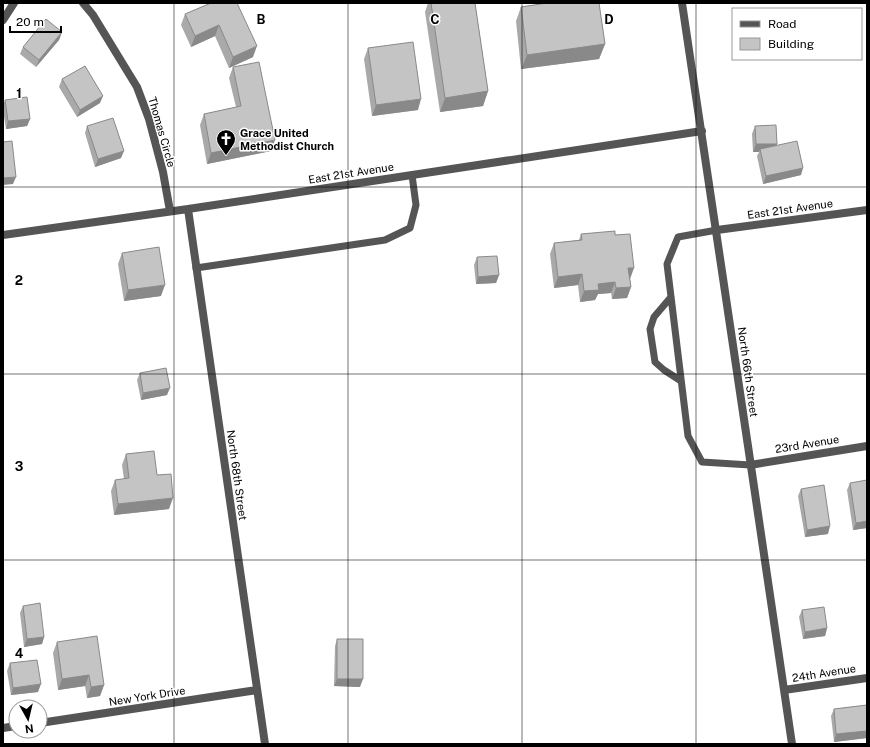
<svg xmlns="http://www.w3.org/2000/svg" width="870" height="747" font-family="'Public Sans',sans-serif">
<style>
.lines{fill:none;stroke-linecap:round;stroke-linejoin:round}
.service{stroke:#555;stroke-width:7}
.minor{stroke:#555;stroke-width:8}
.wall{fill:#a9a9a9}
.shaded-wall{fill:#898989}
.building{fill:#c4c4c4;stroke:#898989}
.grid{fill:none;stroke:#000;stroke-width:1;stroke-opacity:0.55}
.labels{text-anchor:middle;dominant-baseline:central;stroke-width:3;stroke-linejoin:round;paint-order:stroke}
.street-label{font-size:11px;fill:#000;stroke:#fff}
.poi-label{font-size:11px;font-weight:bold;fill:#000;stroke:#fff;text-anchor:start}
.grid-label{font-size:13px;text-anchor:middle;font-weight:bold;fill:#000;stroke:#fff;stroke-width:3;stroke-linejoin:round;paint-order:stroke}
</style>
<rect width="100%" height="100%" fill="#fff"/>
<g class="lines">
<path class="service" d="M717,230L678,237L667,264L688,436L702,462L750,465
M196,268L385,240L410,228L416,205L412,175
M671,297L654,317L650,329L655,362L664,370L681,381"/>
<path class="minor" d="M83,3L93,15L137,87L149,119L163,172L170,211
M682,3C720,250 755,497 792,744
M3,20L14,3
M188,209L265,744
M717,230L867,210
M3,235L188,209L702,131
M750,465L867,446
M784,690L867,678
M40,723L257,690
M3,728L16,726"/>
</g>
<path class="wall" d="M211,3L253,57L229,68L215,36L191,47L181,25L185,14Z
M428,3H475L488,91L483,106L440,112L425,12Z
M542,3H599L605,44L599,59L521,69L516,21L521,7L542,4Z
M62,32L59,40L36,67L20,54L23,47Z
M368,48L418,110L372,116L364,59Z
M233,67L271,151L207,164L200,125L204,114L236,107L229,78Z
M62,79L100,103L77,117L59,87Z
M5,100L30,119L27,126L6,129L3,110V106Z
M87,126L121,158L95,167L85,133Z
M755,126L777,145L801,175L763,184L757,156L759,152H753L752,134Z
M581,234L615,235L630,279L631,287L627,298L612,299L611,293L598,294L595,300L580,302L578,285L554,288L550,254L554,243L579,240Z
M122,253L161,296L124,301L118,264Z
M477,257L499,275L496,283L476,284L474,265Z
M140,373L167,395L141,400L137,380Z
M126,454L157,475L169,509L114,515L111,491L115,480L124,479L122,465Z
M850,483L867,528L853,530L847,490Z
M801,489L828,534L805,537L798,496Z
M23,606L44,637L42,644L24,647L20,613Z
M802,610L827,628L825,636L803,639L799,617Z
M337,639L360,687L334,686L335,646Z
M57,642L104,685L100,696L87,698L85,686L58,690L53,653Z
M10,663L38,692L11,695L7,671Z
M867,705V738L834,742L831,716L834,709Z"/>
<path class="shaded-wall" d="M219,25L215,36L191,47L195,36Z
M62,32L59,40L36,67L39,60Z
M605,44L599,59L521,69L527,55Z
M257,46L253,57L229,68L233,57Z
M488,91L483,106L440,112L445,98Z
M103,96L100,103L77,117L80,110Z
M421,99L418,110L372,116L376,105Z
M30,119L27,126L6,129L8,121Z
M275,140L271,151L207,164L211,153Z
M756,144H777L775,151L760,149L759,152H753Z
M124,151L121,158L95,167L98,159Z
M803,168L801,175L763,184L766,176Z
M16,177L13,184L3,185V178Z
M628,268H634L630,279H624Z
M582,274L578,285L554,288L558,277Z
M499,275L496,283L476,284L478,277Z
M615,282L611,293L598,294L595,300L580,302L584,291L598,284Z
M165,285L161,296L124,301L128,290Z
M631,287L627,298L612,299L616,288Z
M170,388L167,395L141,400L143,393Z
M173,498L169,509L114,515L118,504Z
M867,521V528L853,530L856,523Z
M830,526L828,534L805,537L807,530Z
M827,628L825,636L803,639L805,632Z
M44,637L42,644L24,647L27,639Z
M89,675L85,686L58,690L62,679Z
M337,679H363L360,687L334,686Z
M41,684L38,692L11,695L13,688Z
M104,685L100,696L87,698L91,687Z
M867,731V738L834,742L836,734Z"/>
<path class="building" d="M211,3H237L257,46L233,57L219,25L195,36L185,14Z
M431,3H475L488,91L445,98Z
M547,3H599L605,44L527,55L521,7Z
M46,19L62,32L39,60L23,47Z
M413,42L421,99L376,105L368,48Z
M259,62L275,140L211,153L204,114L241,106L233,67Z
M85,66L103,96L80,110L62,79Z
M27,97L30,119L8,121L5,100Z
M113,118L124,151L98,159L87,126Z
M776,125L777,144H756L755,126Z
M12,141L16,177L3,178V142Z
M797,141L803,168L766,176L760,149Z
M615,231V235L630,234L634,268H628L631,287L616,288L615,282L598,284L599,290L584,291L582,274L558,277L554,243L582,240L581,234Z
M159,247L165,285L128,290L122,253Z
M497,256L499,275L478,277L477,257Z
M166,368L170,388L143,393L140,373Z
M154,451L157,475L171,474L173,498L118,504L115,480L129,478L126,454Z
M867,480V521L856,523L850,483Z
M824,485L830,526L807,530L801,489Z
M40,603L44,637L27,639L23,606Z
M824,607L827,628L805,632L802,610Z
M97,636L104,685L91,687L89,675L62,679L57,642Z
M337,639H363V679H337Z
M37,660L41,684L13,688L10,663Z
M867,705V731L836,734L834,709Z"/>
<path class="grid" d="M174,3V744M348,3V744M522,3V744M696,3V744M3,187H867M3,374H867M3,560H867"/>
<defs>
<g id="church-pin" transform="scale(1)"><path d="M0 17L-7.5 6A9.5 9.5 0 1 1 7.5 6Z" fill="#000" stroke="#fff"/><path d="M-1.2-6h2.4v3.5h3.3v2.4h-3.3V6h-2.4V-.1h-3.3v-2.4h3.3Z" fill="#fff"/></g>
</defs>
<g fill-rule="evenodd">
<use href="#church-pin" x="226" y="139"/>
</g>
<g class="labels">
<g class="street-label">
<text transform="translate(162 132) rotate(74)">Thomas Circle</text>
<text transform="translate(351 173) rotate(-9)">East 21st Avenue</text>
<text transform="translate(790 209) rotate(-8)">East 21st Avenue</text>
<text transform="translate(748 372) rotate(82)">North 66th Street</text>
<text transform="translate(807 444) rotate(-9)">23rd Avenue</text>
<text transform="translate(237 475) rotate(82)">North 68th Street</text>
<text transform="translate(824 673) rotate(-9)">24th Avenue</text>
<text transform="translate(147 696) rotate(-9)">New York Drive</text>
</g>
<g class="poi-label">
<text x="240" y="133">Grace United<tspan x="240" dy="13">Methodist Church</tspan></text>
</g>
</g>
<g class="grid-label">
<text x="261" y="24">B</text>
<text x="435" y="24">C</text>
<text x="609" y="24">D</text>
<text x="19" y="98">1</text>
<text x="19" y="285">2</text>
<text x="19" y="471">3</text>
<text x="19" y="658">4</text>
</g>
<rect width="870" height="747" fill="none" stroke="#000000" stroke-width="8"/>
<rect x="732" y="8" width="130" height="52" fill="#ffffff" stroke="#999999"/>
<rect x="740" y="21" width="20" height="6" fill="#555555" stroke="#999999"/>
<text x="768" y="28" font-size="12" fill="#000000">Road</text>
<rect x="740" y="38" width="20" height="12" fill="#c4c4c4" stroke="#999999"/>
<text x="768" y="48" font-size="12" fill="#000000">Building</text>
<g transform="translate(28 719) rotate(172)"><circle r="19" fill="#ffffff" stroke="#999999"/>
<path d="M0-3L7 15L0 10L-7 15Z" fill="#000000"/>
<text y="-6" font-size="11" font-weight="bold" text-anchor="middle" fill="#000000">N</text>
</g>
<path d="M10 26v6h51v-6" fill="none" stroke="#000000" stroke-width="2"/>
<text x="16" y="26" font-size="12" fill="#000000" stroke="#ffffff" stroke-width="3" paint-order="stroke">20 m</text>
</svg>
